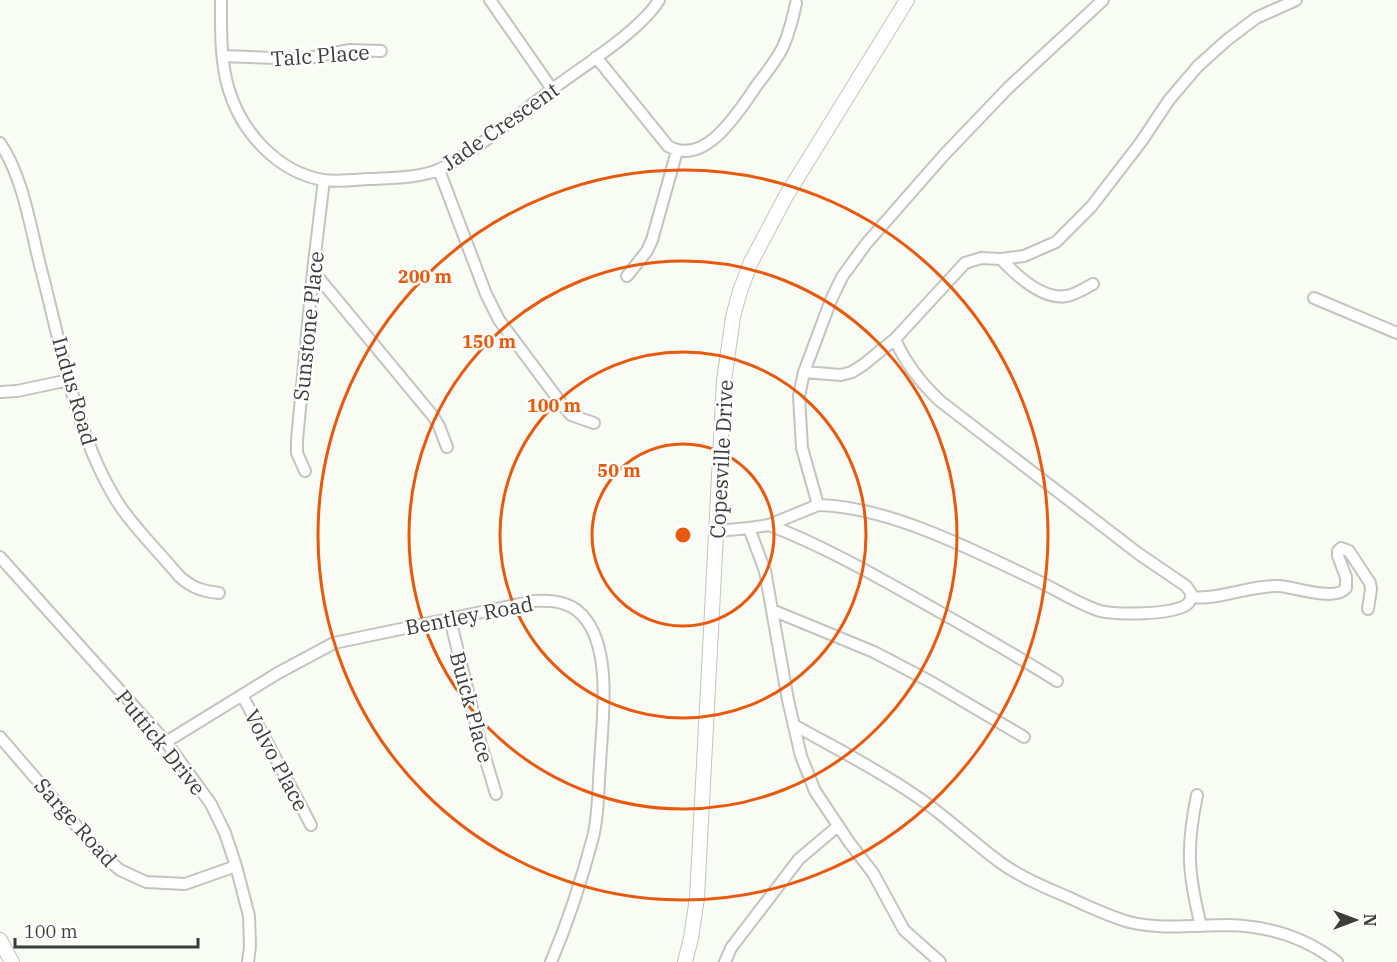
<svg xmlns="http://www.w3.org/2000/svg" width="1397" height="962" font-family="'IBM Plex Serif',serif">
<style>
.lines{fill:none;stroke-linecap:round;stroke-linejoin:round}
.minor-casing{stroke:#c3c4bf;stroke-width:14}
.tertiary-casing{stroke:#c3c4bf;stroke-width:16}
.minor{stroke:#fff;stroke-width:10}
.tertiary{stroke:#fff;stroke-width:14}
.ring{fill:none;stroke:#e8590c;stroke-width:3}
.labels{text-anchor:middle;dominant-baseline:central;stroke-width:5;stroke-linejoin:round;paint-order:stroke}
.street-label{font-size:21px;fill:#3c3d3b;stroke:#fff}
.centre{fill:#e8590c;stroke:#fff;stroke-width:3}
.ring-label{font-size:18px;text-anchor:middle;font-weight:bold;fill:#e8590c;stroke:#fff;stroke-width:5;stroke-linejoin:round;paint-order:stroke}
</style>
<rect width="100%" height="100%" fill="#f9fbf5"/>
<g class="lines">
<g class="minor-casing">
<path id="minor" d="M221,0C221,29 220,62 229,90C242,133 278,172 323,180C337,182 354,180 368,179C389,178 422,178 440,169C448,166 456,159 464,155C496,135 524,110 555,87C584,66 642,29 659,0
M490,0L552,89
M223,56L302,59L350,50L381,51
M596,57L668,146C705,168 739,111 757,85C766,73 776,61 783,47C789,33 793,18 796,3
M0,143C24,178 31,232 42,273C62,349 76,439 120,506C137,531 160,553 179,576C192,588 202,591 219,593
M439,170L486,294L499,320L564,407L571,415L594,423
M1001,259C1016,275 1043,300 1066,296C1075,295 1085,288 1093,284
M313,271L433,416L439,426L447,447
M627,276L647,251L652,240L677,151
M1314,298L1397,333
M804,372L841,375L852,372L863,365L895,339L965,263L981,258L1001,259L1024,256L1056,242L1091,207L1141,142L1169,100L1198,66L1227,40L1256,18L1296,0
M0,392L17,391L69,380
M305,471L297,453V440L313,271L324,180
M818,505C888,506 975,551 1038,581C1059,591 1078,604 1100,611C1117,615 1171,615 1186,605C1191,602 1191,598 1191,593L1186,586L1139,554L940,401C921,383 905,363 895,339
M769,525C821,545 867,571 915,598C963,625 1011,652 1057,681
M749,528L769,525L818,505L802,448L799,396L804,372L831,300L842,277L866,244L944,155L1008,88L1103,0
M718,531L749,528L765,571L788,700L801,756L815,791L849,842L873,873L904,930L940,962
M0,557L166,742L211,804L225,833L236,866L249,916L250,946L248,962
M1191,597C1222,600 1249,585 1279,586C1296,587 1335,602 1346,588V577L1338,556V551L1341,548L1349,551L1370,583L1371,589L1368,609
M772,610L874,652L931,682L1024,737
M450,619L480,741L496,794
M242,695L311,825
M794,725C835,748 877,769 916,796C946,816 972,842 1001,863C1022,878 1047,888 1070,898C1089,907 1108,916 1129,922C1162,930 1194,925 1228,925C1269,926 1305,937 1337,962
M0,737L99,852L120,870L146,882L185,884L236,866
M166,742L278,673L334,643L534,601C555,600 574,602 587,621C612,656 602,723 600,764C598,788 599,813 593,837C582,879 568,922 551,962
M1197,795C1186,848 1188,874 1201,926
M725,962L731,948L799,859L838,826"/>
</g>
<g class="tertiary-casing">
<path id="tertiary" d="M0,940L12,962
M685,962L691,938L697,898L724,381L733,317L740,291L751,262L786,196L907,0"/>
</g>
<use href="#minor" class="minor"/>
<use href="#tertiary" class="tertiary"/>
</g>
<g class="ring">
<circle cx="683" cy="535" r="91"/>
<circle cx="683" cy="535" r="183"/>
<circle cx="683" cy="535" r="274"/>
<circle cx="683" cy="535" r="365"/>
</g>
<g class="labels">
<g class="street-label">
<text transform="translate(320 55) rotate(-4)">Talc Place</text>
<text transform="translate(500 126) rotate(-35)">Jade Crescent</text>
<text transform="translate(308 326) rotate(-84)">Sunstone Place</text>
<text transform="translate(75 391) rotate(74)">Indus Road</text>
<text transform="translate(721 459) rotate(-87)">Copesville Drive</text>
<text transform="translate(469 615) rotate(-11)">Bentley Road</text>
<text transform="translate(472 707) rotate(75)">Buick Place</text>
<text transform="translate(161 742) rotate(51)">Puttick Drive</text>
<text transform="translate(277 760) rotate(62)">Volvo Place</text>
<text transform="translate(76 822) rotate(48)">Sarge Road</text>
</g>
</g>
<circle cx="683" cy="535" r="9" class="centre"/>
<g class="ring-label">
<text x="425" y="283">200 m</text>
<text x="489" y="348">150 m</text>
<text x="554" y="412">100 m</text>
<text x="619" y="477">50 m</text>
</g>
<g transform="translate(1355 920) rotate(90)" stroke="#ffffff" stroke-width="4.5" paint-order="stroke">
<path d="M0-4.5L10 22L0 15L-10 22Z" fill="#3c3d3b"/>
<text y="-9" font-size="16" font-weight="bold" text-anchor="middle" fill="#3c3d3b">N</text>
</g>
<path d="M15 938v9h183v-9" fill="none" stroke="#3c3d3b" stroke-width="3"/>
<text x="24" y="938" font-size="18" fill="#3c3d3b" stroke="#ffffff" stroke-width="4.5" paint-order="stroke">100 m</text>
</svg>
